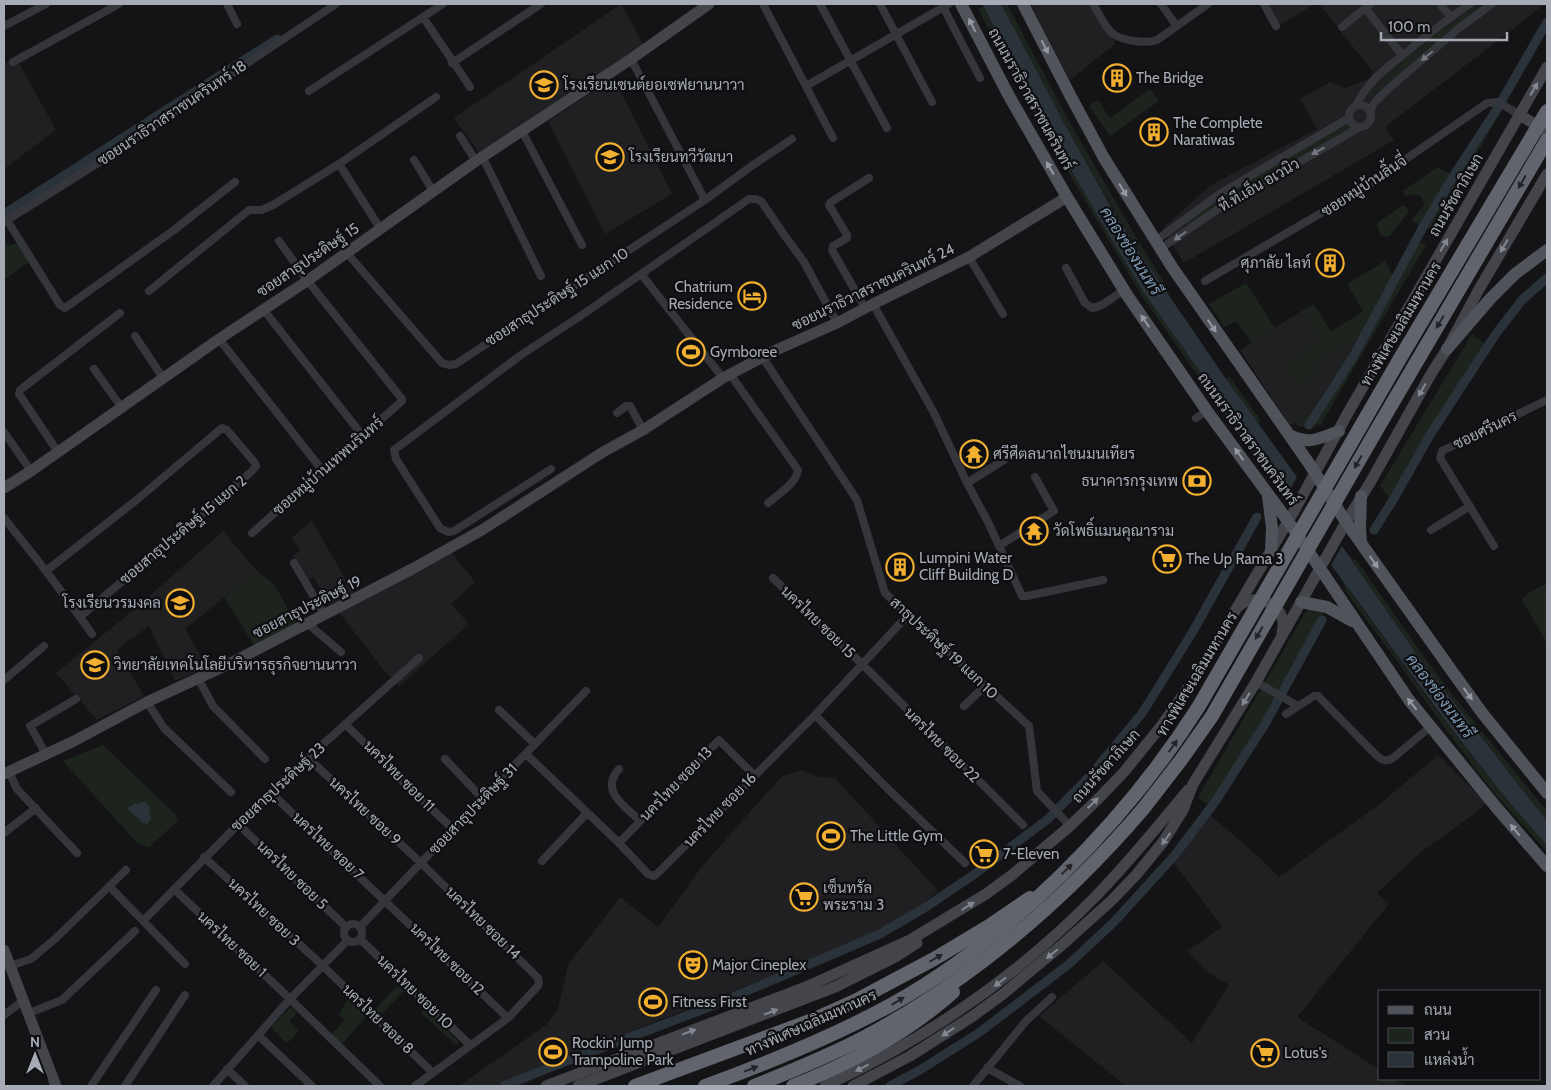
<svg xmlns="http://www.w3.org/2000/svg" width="1551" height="1090" font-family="Cabin,Sarabun,sans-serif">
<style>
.built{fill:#202023}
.green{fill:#1c241d}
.water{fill:#2a333a}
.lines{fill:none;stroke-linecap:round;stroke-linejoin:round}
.canal{stroke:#2a333a;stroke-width:9}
.street{stroke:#35363b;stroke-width:8}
.secondary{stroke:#43454b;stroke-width:11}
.primary{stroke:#51535a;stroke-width:12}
.highway{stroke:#61646c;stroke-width:14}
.highway-bridge{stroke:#61646c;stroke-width:14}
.oneway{fill:#9599a4}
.oneway2{fill:#73767f}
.oneway3{fill:#838791}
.oneway4{fill:#242428}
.labels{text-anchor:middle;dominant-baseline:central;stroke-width:4.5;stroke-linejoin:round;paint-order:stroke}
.poi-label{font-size:15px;fill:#a6abb6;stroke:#0f0f11;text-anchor:start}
.street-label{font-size:15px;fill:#a6abb6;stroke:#0f0f11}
.water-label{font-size:16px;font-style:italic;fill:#7d99b2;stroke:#0f0f11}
</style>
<rect width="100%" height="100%" fill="#141416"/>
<path class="built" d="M621,4L644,45L481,156L454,118Z
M1031,4H1091L1116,43L1069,81Z
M1260,4H1315L1273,29Z
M1319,4H1544L1530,16L1385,127L1394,140L1184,263L1163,228L1211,185L1317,129L1300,99L1330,82L1345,88L1369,79L1373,72Z
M16,57L56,130L4,169V64Z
M614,78L672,194L605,234L548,121Z
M1303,310L1322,340L1314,363L1358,338L1312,412L1290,425L1240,350Z
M312,521L354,594L328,605L314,577L306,581L293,556L301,550L291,538Z
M223,531L257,571L185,629L207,668L175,681L149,626L117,650L144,696L97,720L56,673L136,608Z
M452,553L475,582L451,604L469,624L399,686L382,668L338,611Z
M1438,755L1487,803L1471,816L1421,852L1377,893L1389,904L1297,1017L1380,1070V1079H1394L1405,1086H1126L1039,1016L1103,961L1192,1043L1229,985L1206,971L1187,951L1222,927L1173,862L1209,814L1261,859L1279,877L1381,803Z
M801,770L818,777L835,778L938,891L900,922L842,948L642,1027L569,1060L500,1086H459L546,1025L558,1009L568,965L620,897L658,927L703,865L782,776Z"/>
<path class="green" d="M1001,4H1007L1070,123L1136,237L1167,287L1169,296C1106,203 1052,104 1001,4Z
M1479,4H1486L1468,16L1395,76L1370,99L1368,97L1407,59L1444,29Z
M983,6L1054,140L1107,232L1144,293L1280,486L1277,488L1143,298L1041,126L978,9Z
M1150,89L1159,101L1110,136L1089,106L1098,100L1110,118Z
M1497,105L1503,108L1432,231L1425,226L1411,221L1424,205C1423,194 1415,193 1406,196L1403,191L1438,167L1452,175Z
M1344,124H1348L1350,125L1349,129L1212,208L1189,225L1187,224V221L1227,193Z
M1403,205L1408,209V213L1391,235L1388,237C1379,237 1378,230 1377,223Z
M4,239L8,246L17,243L29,262L4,280Z
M1417,241L1426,245L1321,424C1312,428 1302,429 1294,423L1312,412L1357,339L1314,363L1319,375L1298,387L1285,364L1322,340L1303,310L1314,304L1331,332L1363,311L1347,284L1385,261L1394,279Z
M1246,283L1275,328L1252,343L1236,321L1224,327L1209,304Z
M1472,334L1487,345L1418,451L1390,498L1380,486Z
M1229,376L1261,421L1258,424L1226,379Z
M1350,557L1357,561L1428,662L1455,698L1547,811V821L1420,659Z
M257,571L274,584L296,623L254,645L224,597Z
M1344,583L1423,692L1474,759L1547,845V852L1489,787L1436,716L1402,668L1346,592Z
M1547,583V643L1522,600L1528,593Z
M1313,607L1324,612L1275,702L1211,804L1205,803L1198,797L1307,610Z
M103,745L175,814L178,821L149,847L138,844L63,761Z
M400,983L406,989L379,1016L373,1011Z
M349,997L368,1015L342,1044L332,1034L344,1021L339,1014Z
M291,1007L297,1013L289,1021L299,1031L290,1041L285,1042L271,1027Z
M425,1008L459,1042L456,1045L421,1013Z"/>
<path class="water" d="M982,4H1001L1064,123L1111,207L1138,250L1224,376L1297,477L1287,495L1144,293L1107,232L1054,140Z
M1342,546L1420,659L1547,821V845C1468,758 1402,660 1331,565Z
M143,802H146L149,807L151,819L147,824L141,822L138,818L128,810L129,806H132L135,803L139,804Z"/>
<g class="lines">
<path class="canal" d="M4,214L277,39
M1309,425L1353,357L1424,225L1454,175L1497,109L1547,22
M1374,530L1393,500L1430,435L1495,335L1522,300L1547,278
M504,1086L546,1069L712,1006L880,934L926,907L976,873L1048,819L1090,776L1143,712L1192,633L1257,517
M890,1086L920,1070L980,1032L1069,964L1114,922L1174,856L1215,802L1265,724L1322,620"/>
<path class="street" d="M227,4L237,24
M763,4L833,138
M820,4L887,128
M880,4L932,102
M1093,4C1099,13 1104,26 1112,33C1122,41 1146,44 1157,40L1208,4
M1161,4L1176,25
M1264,4L1276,26
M1370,4L1365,8L1402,55
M1440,4L1451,17
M943,7L980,78
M423,17L470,87
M4,26L46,4
M1342,27L1365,8
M631,59L705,200
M13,62L119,4
M452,63L541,4
M806,86L949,4
M309,91L443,4
M1349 116a11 11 0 1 1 22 0a11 11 0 1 1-22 0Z
M1356,106C1368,79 1392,64 1414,46C1432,31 1450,17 1470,4
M1370,112L1374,103L1388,89L1459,28L1492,4
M522,131L582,245
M460,136L476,161
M483,158L541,276
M414,160L433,191
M339,164L380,228
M7,220L60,305L65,308L174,230L235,182
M4,222L98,163L336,4
M1155,241L1221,193L1349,118
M1160,249L1221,207L1360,127
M346,252L442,363L450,365L456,364L705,200L753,165L792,139
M969,257L1003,314
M1066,268L1085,303L1092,308C1103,307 1114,296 1124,290
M641,274L723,378
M1205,281L1364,188L1487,103L1498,102L1520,115
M149,291L249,210H261L273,205L339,164L436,97
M873,304L934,413L967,483L988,522L1022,596H1027L1103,580
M865,308L832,250L833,246L847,238V235L829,205L831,202L869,178
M263,309L362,435
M135,336L163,378
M219,339L322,470
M763,358L857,500L885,593L1029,726L1037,791L1070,826
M94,369L122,408
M730,374L798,470C797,483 777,495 768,503
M617,413L626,406H630L643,430
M1196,418L1207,411
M4,432L31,471
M58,452L19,394L20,390L120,313
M551,469L454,531L448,532L440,528L396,459L394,450L521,355L582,315L749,199H755L761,201L785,236L804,262L837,323
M967,483L1004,460
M4,518L46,571L80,617L250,473L256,466L255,463L227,430L222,428L134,502L46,571
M1431,530L1470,506
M252,533L402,401V399L307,280L279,241
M999,546L1054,511L1035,477
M1494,546L1440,458L1442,451L1547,400
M294,563L324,614
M773,578L863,665L1023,825
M80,617L92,634
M307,623L341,652
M198,678L213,706L265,759
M4,680L44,646
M1256,682L1298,706
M147,702L164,728L231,792
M964,706L985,686
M499,710L535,744
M1286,714L1314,696H1318L1374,753C1380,759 1385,763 1393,758L1430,727
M815,715L887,788L965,863
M345,724L382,760L404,783L453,829
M46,754L30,726L76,699
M526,754L619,843L648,874L654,876L658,873L815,715L908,615
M308,758L421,863L538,978L539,983L538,986L508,1018L415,1086
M445,759L482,798
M619,769C599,791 625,806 640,821
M9,772L17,789L77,853
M270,792L508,1018
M238,824L346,927
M4,833L36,808
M619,843L719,740L754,775
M204,857L323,966L433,1073
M542,861L587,813
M109,886L185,964
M174,889L290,999L380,1086
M143,921L270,792L419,658
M344 933a9 9 0 1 1 18 0a9 9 0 1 1-18 0Z
M360,927L453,829L586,691
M360,939L470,1045
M10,966L31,959L55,939L126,870
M29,1013L62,1000L135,931
M4,1015L24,1000
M258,1035L312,1086
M987,1068L1020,1086
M227,1069L245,1086
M91,1086L156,990
M125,1086L185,995
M213,1086L290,999L347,941
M973,1086L1026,1021L1052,997"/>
<path class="secondary" d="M1520,115L1547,132
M4,488L31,471L219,339L304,283L476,161L631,59L709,4
M1237,608C1255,589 1290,606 1282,632
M4,774L74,741L147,702L229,664L412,569L482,530L603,452L643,430L723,378L776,350L837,323L873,304L969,257L1067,197
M4,950L56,1086
M546,1086L806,987L910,940L986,894L1012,875L1070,826L1099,798L1124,772L1162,725L1197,675L1293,513L1349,411L1547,67
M578,1086L835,987L897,956L917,943
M825,1086C926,1039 1018,976 1096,896C1129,862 1158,826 1188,790
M853,1086L910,1056L973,1016L1003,994L1062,945L1111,901L1136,875L1163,842L1183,810L1193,784L1256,682L1346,522L1371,481L1431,374L1447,349L1478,291L1547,174"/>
<path class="primary" d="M961,4L1009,96L1067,197L1127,295L1207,411L1288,521L1409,700L1496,807L1547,866
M1023,4L1070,95L1104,158L1172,267L1308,462L1346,522L1454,674L1483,714L1547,793
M1447,349L1490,299L1515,274L1547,250
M1289,435C1310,445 1318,439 1339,431
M1268,496L1272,528L1271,551
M1361,543L1360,528L1361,496
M1301,602L1327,607L1352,621"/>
<path class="highway" d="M635,1086L815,1019L855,1001L934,959L989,926L1030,898
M754,1086C792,1071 829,1056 865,1037C971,980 1065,900 1143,809
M793,1086C851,1063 906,1034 953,992"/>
<path class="highway-bridge" d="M1143,809L1181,760L1212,716L1376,431L1547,140
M705,1086C768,1063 830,1038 889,1006C1010,939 1125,823 1199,706L1402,355L1547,111"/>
</g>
<defs><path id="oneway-solid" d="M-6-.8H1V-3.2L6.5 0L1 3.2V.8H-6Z" transform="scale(1.25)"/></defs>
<g class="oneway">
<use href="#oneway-solid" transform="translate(972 25) rotate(-117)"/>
<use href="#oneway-solid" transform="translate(1045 47) rotate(63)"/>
<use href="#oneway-solid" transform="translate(1050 168) rotate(-120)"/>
<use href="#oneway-solid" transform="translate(1123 190) rotate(59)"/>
<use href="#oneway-solid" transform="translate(1145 321) rotate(-125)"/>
<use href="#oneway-solid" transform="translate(1212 326) rotate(56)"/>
<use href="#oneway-solid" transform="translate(1239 454) rotate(-126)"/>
<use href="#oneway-solid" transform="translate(1374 562) rotate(55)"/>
<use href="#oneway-solid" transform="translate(1468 694) rotate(54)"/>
<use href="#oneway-solid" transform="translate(1412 704) rotate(-128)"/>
<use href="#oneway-solid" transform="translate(1515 830) rotate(-130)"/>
</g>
<g class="oneway2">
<use href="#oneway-solid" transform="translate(1427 56) rotate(140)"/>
<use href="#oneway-solid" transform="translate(1318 151) rotate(151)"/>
<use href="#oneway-solid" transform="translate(1180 236) rotate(144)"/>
</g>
<g class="oneway3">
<use href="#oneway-solid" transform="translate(1534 89) rotate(-60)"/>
<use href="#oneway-solid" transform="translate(1444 245) rotate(-60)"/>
<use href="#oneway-solid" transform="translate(1504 246) rotate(121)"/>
<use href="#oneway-solid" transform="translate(1422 390) rotate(119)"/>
<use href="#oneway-solid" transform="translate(1246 699) rotate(121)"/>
<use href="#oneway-solid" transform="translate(1093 803) rotate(-44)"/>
<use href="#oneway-solid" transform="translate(1166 839) rotate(126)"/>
<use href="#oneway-solid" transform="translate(968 906) rotate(-32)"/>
<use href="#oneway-solid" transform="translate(1052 954) rotate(140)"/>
<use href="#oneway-solid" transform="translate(1000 982) rotate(143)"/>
<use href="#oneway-solid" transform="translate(771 1012) rotate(-21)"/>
<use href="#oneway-solid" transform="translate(689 1032) rotate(-21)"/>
<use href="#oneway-solid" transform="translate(948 1032) rotate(147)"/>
<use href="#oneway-solid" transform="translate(862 1068) rotate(152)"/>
</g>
<g class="oneway4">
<use href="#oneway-solid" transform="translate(1522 182) rotate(120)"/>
<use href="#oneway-solid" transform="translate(1440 322) rotate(120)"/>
<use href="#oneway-solid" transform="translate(1358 462) rotate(120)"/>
<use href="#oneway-solid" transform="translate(1259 633) rotate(120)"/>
<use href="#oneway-solid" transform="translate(1173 746) rotate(-55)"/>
<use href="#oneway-solid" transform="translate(1067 869) rotate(-44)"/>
<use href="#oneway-solid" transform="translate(936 958) rotate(-30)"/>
<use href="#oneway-solid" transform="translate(898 1001) rotate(-31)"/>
<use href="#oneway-solid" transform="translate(751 1069) rotate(-21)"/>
</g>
<defs>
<g id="building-ring" transform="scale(1.4375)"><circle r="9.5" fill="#0f0f11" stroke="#f2af30" stroke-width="1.5"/><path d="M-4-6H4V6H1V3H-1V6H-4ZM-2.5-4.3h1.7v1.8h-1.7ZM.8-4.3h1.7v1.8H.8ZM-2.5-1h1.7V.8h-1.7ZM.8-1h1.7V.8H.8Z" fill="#f2af30"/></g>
<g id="school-ring" transform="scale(1.4375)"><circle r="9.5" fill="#0f0f11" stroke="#f2af30" stroke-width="1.5"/><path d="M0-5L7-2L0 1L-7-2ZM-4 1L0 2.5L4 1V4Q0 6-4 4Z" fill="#f2af30"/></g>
<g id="hotel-ring" transform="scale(1.4375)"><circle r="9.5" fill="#0f0f11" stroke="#f2af30" stroke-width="1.5"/><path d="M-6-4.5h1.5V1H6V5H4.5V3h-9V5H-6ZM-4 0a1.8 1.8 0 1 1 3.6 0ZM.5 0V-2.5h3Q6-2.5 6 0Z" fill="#f2af30"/></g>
<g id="stadium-ring" transform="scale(1.4375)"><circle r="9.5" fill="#0f0f11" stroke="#f2af30" stroke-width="1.5"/><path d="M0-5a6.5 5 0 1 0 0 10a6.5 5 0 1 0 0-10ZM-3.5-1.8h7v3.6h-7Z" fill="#f2af30"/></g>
<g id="temple-ring" transform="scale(1.4375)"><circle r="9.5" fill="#0f0f11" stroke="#f2af30" stroke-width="1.5"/><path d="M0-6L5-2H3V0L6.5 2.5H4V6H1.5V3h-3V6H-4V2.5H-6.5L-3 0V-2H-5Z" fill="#f2af30"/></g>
<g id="bank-ring" transform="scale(1.4375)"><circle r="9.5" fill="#0f0f11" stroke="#f2af30" stroke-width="1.5"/><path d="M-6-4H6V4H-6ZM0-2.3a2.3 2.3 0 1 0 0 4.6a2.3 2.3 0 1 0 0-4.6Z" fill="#f2af30"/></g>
<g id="supermarket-ring" transform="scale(1.4375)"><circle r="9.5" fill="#0f0f11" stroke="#f2af30" stroke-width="1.5"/><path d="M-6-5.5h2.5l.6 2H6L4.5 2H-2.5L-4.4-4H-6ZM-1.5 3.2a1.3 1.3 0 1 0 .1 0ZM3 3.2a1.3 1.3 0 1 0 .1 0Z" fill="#f2af30"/></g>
<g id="university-ring" transform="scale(1.4375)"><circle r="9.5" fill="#0f0f11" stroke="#f2af30" stroke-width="1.5"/><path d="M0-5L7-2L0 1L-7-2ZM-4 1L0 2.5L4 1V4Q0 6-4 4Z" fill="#f2af30"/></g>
<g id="theatre-ring" transform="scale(1.4375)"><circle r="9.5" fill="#0f0f11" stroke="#f2af30" stroke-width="1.5"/><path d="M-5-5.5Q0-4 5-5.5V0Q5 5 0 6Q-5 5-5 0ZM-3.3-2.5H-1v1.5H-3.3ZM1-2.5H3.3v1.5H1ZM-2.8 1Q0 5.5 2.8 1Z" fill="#f2af30"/></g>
</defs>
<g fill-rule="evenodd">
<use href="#building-ring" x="1117" y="78"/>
<use href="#school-ring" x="544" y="85"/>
<use href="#building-ring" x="1154" y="132"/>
<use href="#school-ring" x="610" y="157"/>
<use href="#building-ring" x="1330" y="263"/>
<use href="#hotel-ring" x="752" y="296"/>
<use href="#stadium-ring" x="691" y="352"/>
<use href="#temple-ring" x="974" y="454"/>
<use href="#bank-ring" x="1197" y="481"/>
<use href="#temple-ring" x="1034" y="531"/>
<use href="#supermarket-ring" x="1167" y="559"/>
<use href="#building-ring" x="900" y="567"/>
<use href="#school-ring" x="180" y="603"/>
<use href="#university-ring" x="95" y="665"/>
<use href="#stadium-ring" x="831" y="836"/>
<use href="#supermarket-ring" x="984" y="854"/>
<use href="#supermarket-ring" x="804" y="897"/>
<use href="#theatre-ring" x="693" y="965"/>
<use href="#stadium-ring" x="653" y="1002"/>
<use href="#stadium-ring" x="553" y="1052"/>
<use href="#supermarket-ring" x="1265" y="1053"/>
</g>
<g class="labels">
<g class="poi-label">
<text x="1136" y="78">The Bridge</text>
<text x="563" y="85">โรงเรียนเซนต์ยอเซฟยานนาวา</text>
<text x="1173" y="123">The Complete<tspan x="1173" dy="17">Naratiwas</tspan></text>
<text x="629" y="157">โรงเรียนทวีวัฒนา</text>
<text x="1311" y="263" text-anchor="end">ศุภาลัย ไลท์</text>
<text x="733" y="287" text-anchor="end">Chatrium<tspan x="733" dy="17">Residence</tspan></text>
<text x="710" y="352">Gymboree</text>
<text x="993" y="454">ศรีศีตลนาถไชนมนเทียร</text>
<text x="1178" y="481" text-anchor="end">ธนาคารกรุงเทพ</text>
<text x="1053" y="531">วัดโพธิ์แมนคุณาราม</text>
<text x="919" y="558">Lumpini Water<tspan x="919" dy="17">Cliff Building D</tspan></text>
<text x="1186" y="559">The Up Rama 3</text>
<text x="161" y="603" text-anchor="end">โรงเรียนวรมงคล</text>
<text x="114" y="665">วิทยาลัยเทคโนโลยีบริหารธุรกิจยานนาวา</text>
<text x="850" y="836">The Little Gym</text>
<text x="1003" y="854">7-Eleven</text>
<text x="823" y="888">เซ็นทรัล<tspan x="823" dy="17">พระราม 3</tspan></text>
<text x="712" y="965">Major Cineplex</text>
<text x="672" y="1002">Fitness First</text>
<text x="572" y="1043">Rockin' Jump<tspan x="572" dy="17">Trampoline Park</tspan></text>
<text x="1284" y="1053">Lotus's</text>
</g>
<g class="street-label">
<text transform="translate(1031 99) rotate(61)">ถนนนราธิวาสราชนครินทร์</text>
<text transform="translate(172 113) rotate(-34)">ซอยนราธิวาสราชนครินทร์ 18</text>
<text transform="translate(1259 185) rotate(-30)">ที.ที.เอ็น อเวนิว</text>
<text transform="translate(1364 186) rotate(-33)">ซอยหมู่บ้านลิ้นจี่</text>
<text transform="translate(1456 195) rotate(-60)">ถนนรัชดาภิเษก</text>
<text transform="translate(308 260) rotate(-34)">ซอยสาธุประดิษฐ์ 15</text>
<text transform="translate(873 287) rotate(-26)">ซอยนราธิวาสราชนครินทร์ 24</text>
<text transform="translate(557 297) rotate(-33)">ซอยสาธุประดิษฐ์ 15 แยก 10</text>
<text transform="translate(1401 324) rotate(-59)">ทางพิเศษเฉลิมมหานคร</text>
<text transform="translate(1485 430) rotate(-26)">ซอยศรีนคร</text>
<text transform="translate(1248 439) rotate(54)">ถนนนราธิวาสราชนครินทร์</text>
<text transform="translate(328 466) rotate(-41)">ซอยหมู่บ้านเทพนรินทร์</text>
<text transform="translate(183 530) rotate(-40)">ซอยสาธุประดิษฐ์ 15 แยก 2</text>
<text transform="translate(307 607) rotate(-27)">ซอยสาธุประดิษฐ์ 19</text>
<text transform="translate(818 622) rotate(44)">นครไทย ซอย 15</text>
<text transform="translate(944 648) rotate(43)">สาธุประดิษฐ์ 19 แยก 10</text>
<text transform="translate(1197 674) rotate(-59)">ทางพิเศษเฉลิมมหานคร</text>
<text transform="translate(942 745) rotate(45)">นครไทย ซอย 22</text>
<text transform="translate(1106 766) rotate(-48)">ถนนรัชดาภิเษก</text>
<text transform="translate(399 776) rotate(45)">นครไทย ซอย 11</text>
<text transform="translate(676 784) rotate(-46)">นครไทย ซอย 13</text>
<text transform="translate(278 787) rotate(-43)">ซอยสาธุประดิษฐ์ 23</text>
<text transform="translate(473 809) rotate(-46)">ซอยสาธุประดิษฐ์ 31</text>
<text transform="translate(720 810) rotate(-46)">นครไทย ซอย 16</text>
<text transform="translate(365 811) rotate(43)">นครไทย ซอย 9</text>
<text transform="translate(328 846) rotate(43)">นครไทย ซอย 7</text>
<text transform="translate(292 875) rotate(44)">นครไทย ซอย 5</text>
<text transform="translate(264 912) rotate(43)">นครไทย ซอย 3</text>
<text transform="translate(483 923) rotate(44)">นครไทย ซอย 14</text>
<text transform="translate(232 944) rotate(43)">นครไทย ซอย 1</text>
<text transform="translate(447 959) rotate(44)">นครไทย ซอย 12</text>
<text transform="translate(415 992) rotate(44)">นครไทย ซอย 10</text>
<text transform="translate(378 1019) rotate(44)">นครไทย ซอย 8</text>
<text transform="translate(811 1023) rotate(-24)">ทางพิเศษเฉลิมมหานคร</text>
</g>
<g class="water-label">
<text transform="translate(1131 251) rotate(58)">คลองช่องนนทรี</text>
<text transform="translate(1440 696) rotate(53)">คลองช่องนนทรี</text>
</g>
</g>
<rect width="1551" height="1090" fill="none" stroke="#a6abb6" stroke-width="10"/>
<rect x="1378" y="990" width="162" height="90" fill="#0f0f11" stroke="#4b4d53"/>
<rect x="1388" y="1006" width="25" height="8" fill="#51535a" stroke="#4b4d53"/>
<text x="1424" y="1015" font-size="15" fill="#a6abb6">ถนน</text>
<rect x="1388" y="1028" width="25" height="15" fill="#1c241d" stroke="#4b4d53"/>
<text x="1424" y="1040" font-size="15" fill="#a6abb6">สวน</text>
<rect x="1388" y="1052" width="25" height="15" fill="#2a333a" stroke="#4b4d53"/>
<text x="1424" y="1065" font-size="15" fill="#a6abb6">แหล่งน้ำ</text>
<g transform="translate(35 1055)" stroke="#0f0f11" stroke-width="4" paint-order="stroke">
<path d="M0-4L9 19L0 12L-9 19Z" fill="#a6abb6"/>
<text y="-8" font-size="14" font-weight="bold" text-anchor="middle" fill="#a6abb6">N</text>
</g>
<path d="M1381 32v8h126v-8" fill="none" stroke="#a6abb6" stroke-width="2.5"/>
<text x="1388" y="32" font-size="15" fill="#a6abb6" stroke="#0f0f11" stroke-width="4" paint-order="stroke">100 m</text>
</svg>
